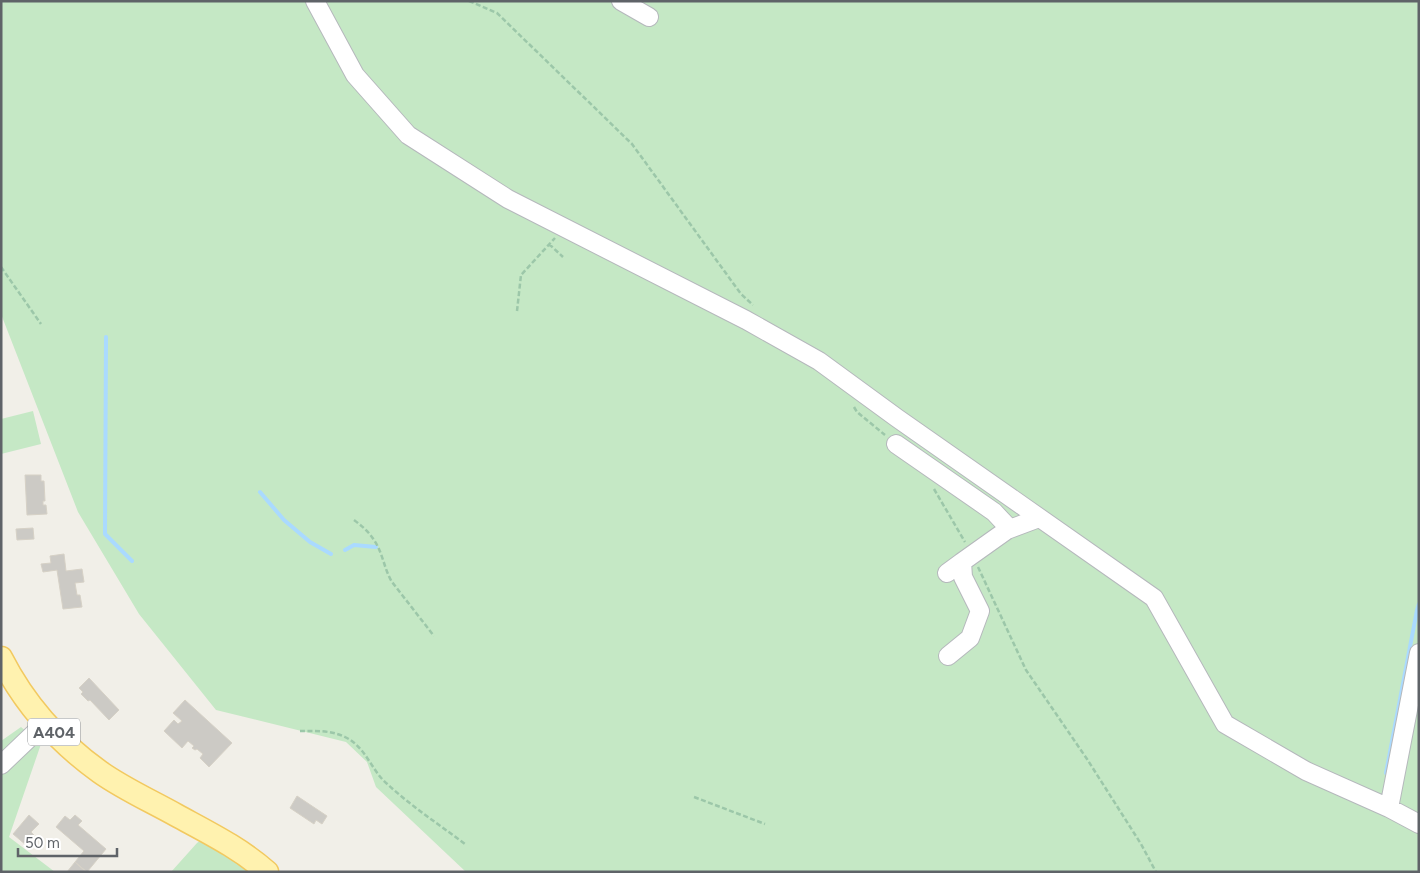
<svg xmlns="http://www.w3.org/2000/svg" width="1420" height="873" font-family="Figtree,sans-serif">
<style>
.green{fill:#c5e8c5}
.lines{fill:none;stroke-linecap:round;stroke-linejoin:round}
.stream{stroke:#aadaff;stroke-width:4}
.building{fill:#cccac5;stroke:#d6d1c6}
.minor-casing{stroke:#b5b8bc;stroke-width:20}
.major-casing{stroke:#f2c960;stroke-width:25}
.path{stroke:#9cc7a9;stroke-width:2.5;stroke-dasharray:5 2.5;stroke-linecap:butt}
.minor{stroke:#fff;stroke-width:18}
.major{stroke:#fff2af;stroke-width:22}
.labels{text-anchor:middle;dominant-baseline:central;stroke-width:4.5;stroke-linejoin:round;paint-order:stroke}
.shield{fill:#fff;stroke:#8f9295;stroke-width:1}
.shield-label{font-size:16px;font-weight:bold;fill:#5f6368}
</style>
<rect width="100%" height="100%" fill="#f1efe8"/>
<path class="green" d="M1,1H1419V872H466L376,787L367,762L346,742L216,710L139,614L78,512L1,314Z
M33,411L41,444L1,454V419Z
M21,727L41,744L9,837L55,872H1V741Z
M202,839L252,872H171L197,843Z"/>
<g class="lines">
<path class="stream" d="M106,337L105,534L132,561
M260,492L284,520L310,542L331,554
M345,550L354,545L376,547
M1386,773L1417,610L1419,604"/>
</g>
<path class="building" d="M25,475H41V481H44L45,501H43V505H46L47,514L27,515Z
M33,528L34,539L17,540L16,529Z
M64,554L66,571L82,569L84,582L75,583L77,595H80L82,607L63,609L57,570L43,572L41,564L51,563L50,556Z
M89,678L119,710L109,720L90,700L88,701L81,694L83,692L79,688Z
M185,700L232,743L209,767L200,758L203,754L197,749L195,750L192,748L194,746L188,741L182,748L164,731L174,720L178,724L182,721L173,713Z
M297,796L327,816L322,824L316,820L314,824L290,808Z
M29,815L39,824L31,832L34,835L26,845L13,834Z
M75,815L82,821L78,825L106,849L87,872L75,862L84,851L56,827L65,816L70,820Z
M75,862L86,872H67Z"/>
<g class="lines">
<g class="minor-casing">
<path id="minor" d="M315,1L355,75L408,135L508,199L746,320L819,361L897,418L1154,598L1225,724L1306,771L1389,808L1419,824
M621,1L649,17
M896,444L994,512L1009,528
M947,573L962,562
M948,656L970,638L980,611L963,577L962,562L1007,530L1039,518
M1,765L45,723
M1389,808L1419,653"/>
</g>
<g class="major-casing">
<path id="major" d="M1,658C24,703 58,742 100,772C124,789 151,801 176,815C207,832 240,848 267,872"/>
</g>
<path class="path" d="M469,1L497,13L632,144L741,294L753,305
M549,244L563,257
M1,267L41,324
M517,311L521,275L555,238
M854,407L857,412L885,435
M934,489L965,542
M354,520C362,526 369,532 374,540C383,553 384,569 392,582L434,636
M978,567L1026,670L1087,759L1141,844L1156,872
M300,731C315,731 331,730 345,737C364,746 370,766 383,780C408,804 437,823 465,844
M694,797L765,824"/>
<use href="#minor" class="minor"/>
<use href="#major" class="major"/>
</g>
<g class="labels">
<rect class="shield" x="28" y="718.5" width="52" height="27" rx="4"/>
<g class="shield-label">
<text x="54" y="732">A404</text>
</g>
</g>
<rect width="1420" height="873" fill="none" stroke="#5f6368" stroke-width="5"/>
<path d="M18 848v8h99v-8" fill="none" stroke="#5f6368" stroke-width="2.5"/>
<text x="25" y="848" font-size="15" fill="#5f6368" stroke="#ffffff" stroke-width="4" paint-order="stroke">50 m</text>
</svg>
